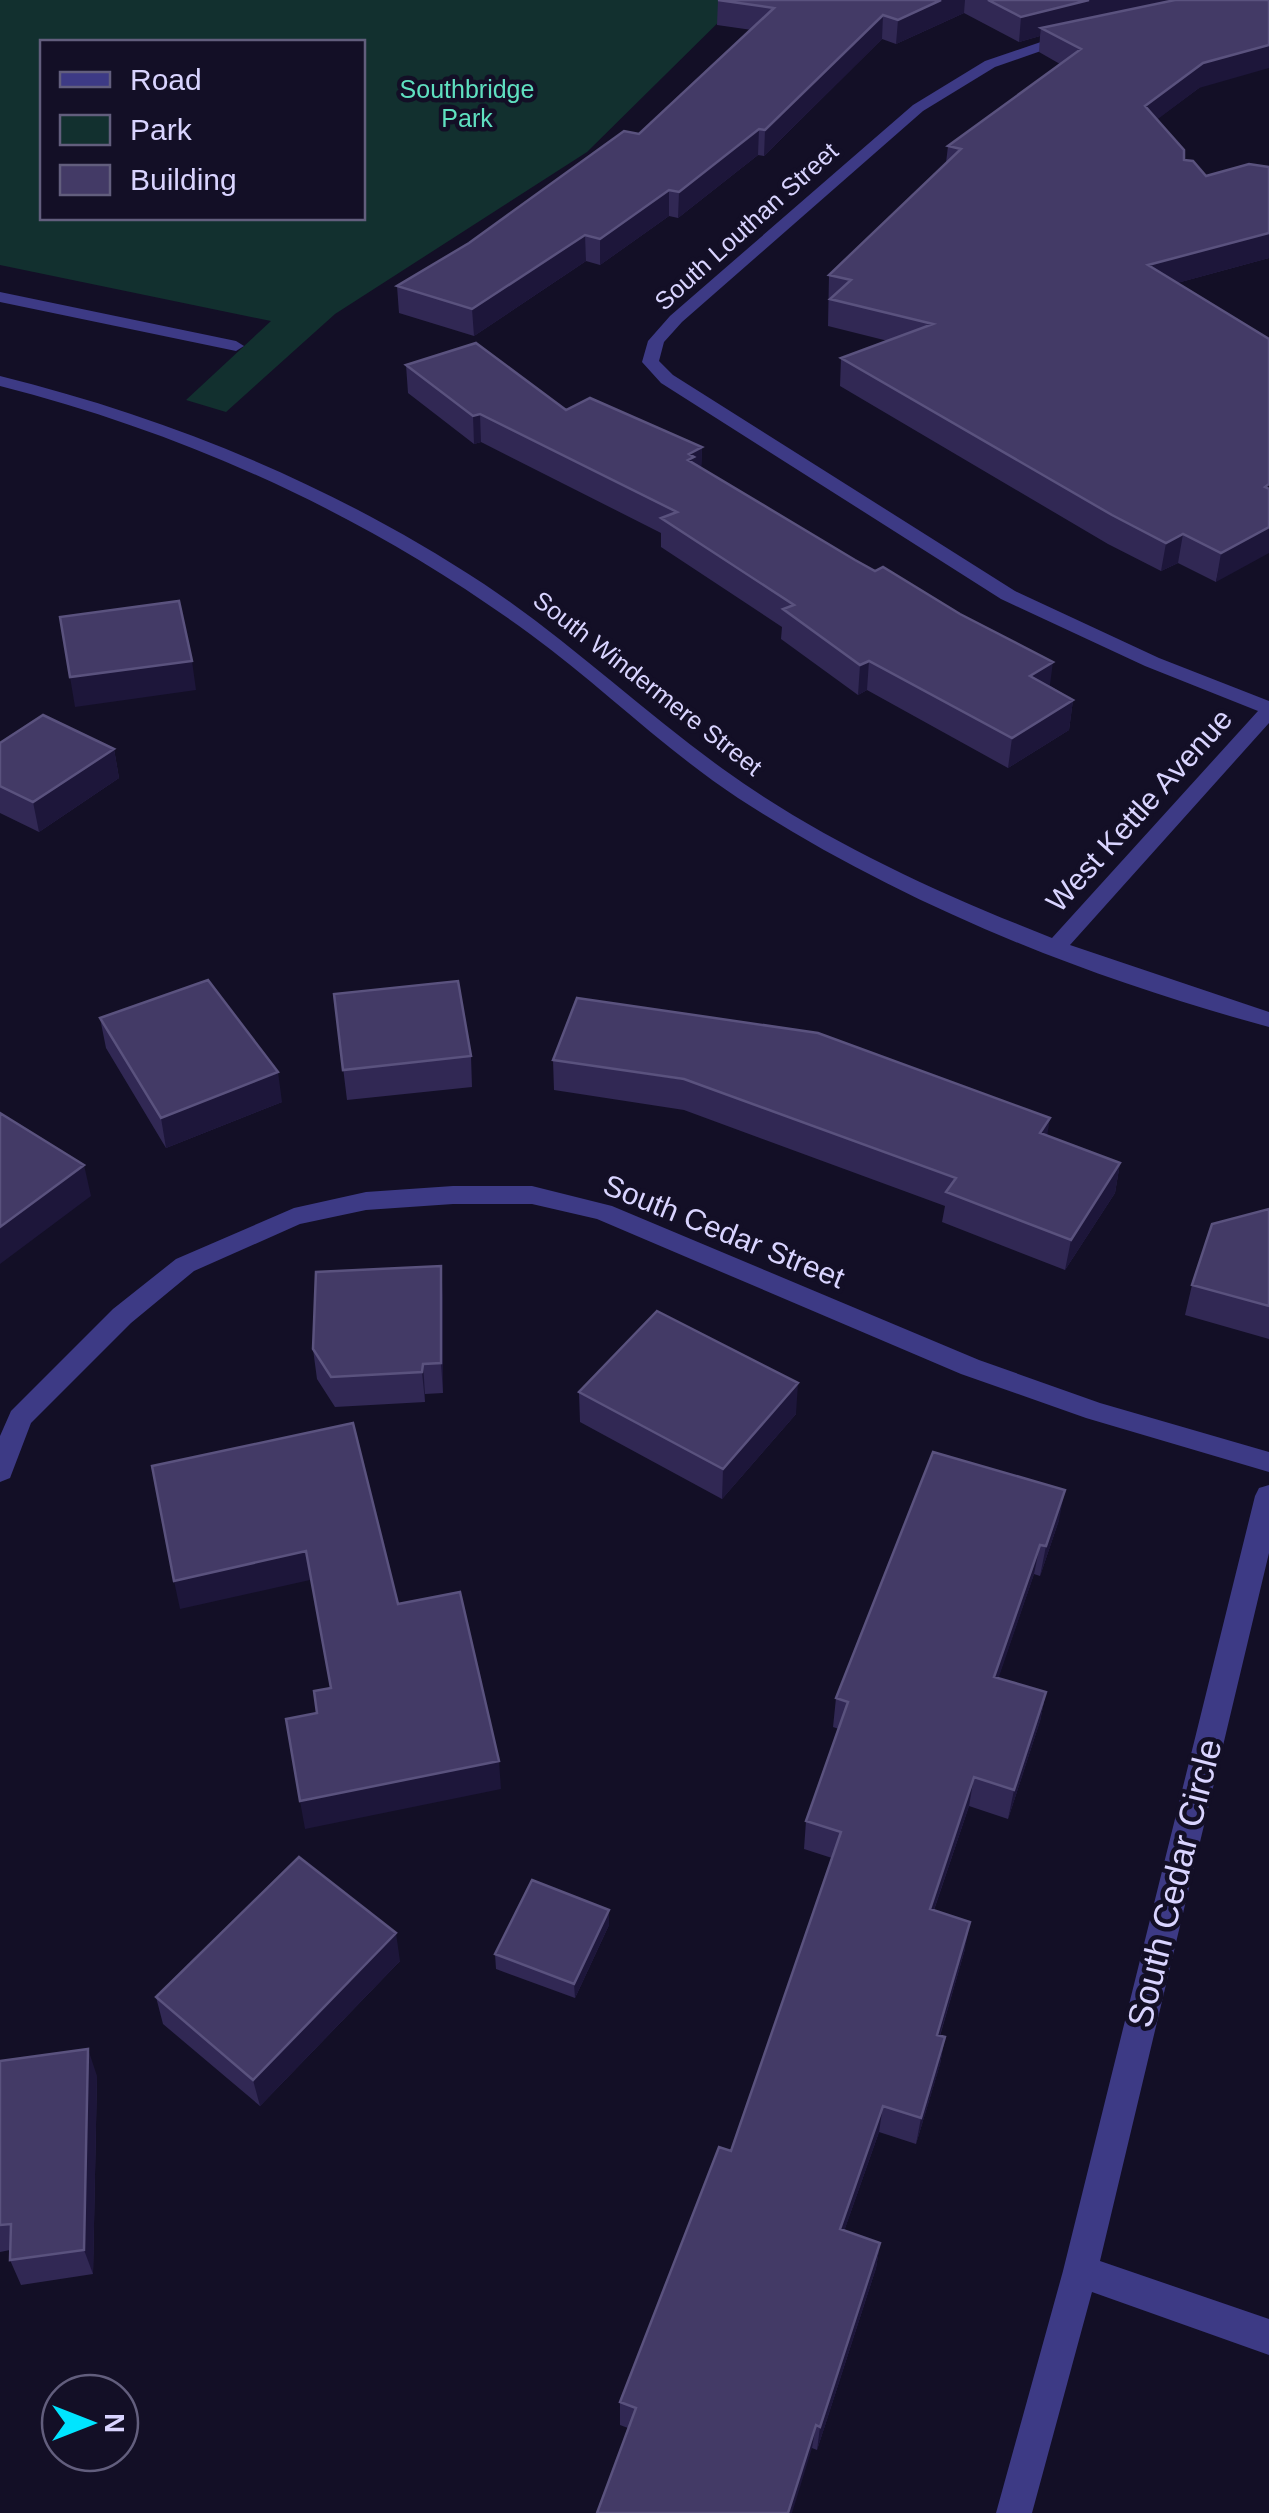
<svg xmlns="http://www.w3.org/2000/svg" width="1269" height="2513" font-family="Arial,sans-serif">
<style>
.green{fill:#12302f;fill-rule:evenodd}
.lines{fill:none;stroke-linecap:round;stroke-linejoin:round}
.service{fill:#3d3a85;fill-rule:evenodd}
.minor{fill:#3d3a85;fill-rule:evenodd}
.wall{fill:#312854}
.shaded-wall{fill:#1d163a}
.building{fill:#433a66;stroke:#5a527e;stroke-width:2.5}
.labels{text-anchor:middle;dominant-baseline:central;stroke-width:9;stroke-linejoin:round;paint-order:stroke}
.far-park-label{font-size:25px;fill:#5fe0c0;stroke:#130f26}
.far-street-label{font-size:25px;fill:#d9d4ff;stroke:#130f26}
.street-label{font-size:30px;fill:#d9d4ff;stroke:#130f26}
.near-street-label{font-size:35px;fill:#d9d4ff;stroke:#130f26}
</style>
<rect width="100%" height="100%" fill="#130f26"/>
<path class="green" d="M0,0H741L587,152L335,314L226,412L186,400L271,321L0,265ZM42,42H362V218H42Z"/>
<g class="lines">
<path class="service" d="M0,292L236,341L244,346L236,351L0,302Z"/>
<path class="minor" d="M1070,32L1077,36L1075,39L995,67L923,111L682,322L664,342L659,361L673,375L1015,591L1159,658L1269,701V723L1070,945L1269,1012V1027C1084,977 899,903 738,798C664,749 601,686 530,634C370,517 192,435 0,386V376C173,419 335,486 484,584C568,640 641,710 723,769C823,841 938,893 1052,938L1258,711L1145,666L1001,599L661,383L642,362L648,341L670,316L913,105L985,61Z
M453,1186H532L612,1206L979,1360L1100,1403L1269,1452V1472L1086,1418L961,1374L597,1219L532,1204H453L366,1210L300,1224L194,1271L131,1323L31,1423L10,1478L0,1482V1436L11,1411L113,1309L176,1259L294,1208L366,1192Z
M1269,1485V1553L1100,2261L1269,2319V2355L1092,2292L1032,2513H996L1063,2271L1255,1496L1259,1488Z"/>
</g>
<path class="wall" d="M718,0H1269L1199,88L1157,119L1184,160L1206,176L1269,167V258L1177,283L1269,339L1216,582L1178,563L1161,571L1108,544L840,386L841,358L888,341L828,326L829,275L946,163L948,146L1060,64L1039,52L1040,36L1019,42L964,13L896,44L882,39L764,156L758,155L678,218L669,216L600,265L586,261L474,336L399,313L397,286L469,243L639,134L752,30L717,25Z
M406,365L702,447L701,468L1073,700L1069,730L1008,768L867,690L858,695L781,639L782,627L661,547V533L481,442L474,444L408,393Z
M0,743L114,749L119,778L39,832L0,813Z
M334,994L471,1056L472,1087L347,1100Z
M100,1018L282,1102L166,1148L106,1048Z
M553,1060L1047,1135L1120,1163L1115,1193L1065,1270L942,1222L945,1206L684,1110L554,1090Z
M1269,1209V1339L1185,1315L1192,1285Z
M443,1297V1393L425,1394V1402L335,1407L317,1379L313,1349Z
M579,1392L796,1414L722,1499L580,1422Z
M1059,1520L1040,1576L1034,1574L998,1678L1046,1692L1040,1721L1008,1819L969,1806L934,1910L965,1949L940,2036L945,2037L940,2064L916,2144L879,2132L844,2231L880,2243L876,2268L817,2450L812,2448L628,2428L620,2425V2402L731,2151L832,1858L804,1849L806,1821L839,1729L833,1727L836,1698Z
M609,1910V1925L575,1998L496,1969L495,1954Z
M400,1961L260,2106L163,2024L156,1997Z
M0,2061L97,2076L93,2274L21,2285L10,2260V2250L0,2252Z"/>
<path class="shaded-wall" d="M941,0H965L964,13L896,44L898,20Z
M1089,0H1183L1041,28L1040,36L1019,42L1021,17Z
M883,15L882,39L764,156L765,130Z
M1269,45V68L1199,88L1142,131L1145,106L1203,63Z
M759,129L758,155L678,218L679,192Z
M669,190V216L600,265V239Z
M1269,233V258L1144,292L1148,265Z
M585,235L586,261L474,336L472,309Z
M480,414L481,442L474,444L473,416Z
M702,447L701,475L687,488L689,454Z
M1269,527V553L1216,582L1221,553Z
M1183,534L1178,563L1161,571L1166,543Z
M192,661L196,690L75,707L70,677Z
M869,661L867,690L858,695L860,665Z
M1053,662L1049,692L1030,676Z
M1073,700L1069,730L1008,768L1012,738Z
M114,749L119,778L39,832L33,802Z
M278,1072L282,1102L166,1148L161,1118Z
M1050,1118L1045,1149L1040,1133Z
M1120,1163L1115,1193L1065,1270L1071,1240Z
M84,1165L91,1196L0,1264V1227Z
M441,1266L443,1297V1393L441,1363Z
M423,1364L425,1394V1402L422,1372Z
M798,1383L796,1414L722,1499L723,1469Z
M1065,1490L1059,1520L1040,1576L1046,1546Z
M1040,1545L1034,1574L989,1706L994,1677Z
M306,1551L310,1580L180,1609L174,1581Z
M1046,1692L1040,1721L1008,1819L1014,1790Z
M499,1761L501,1789L305,1829L300,1801Z
M974,1777L969,1806L925,1936L930,1909Z
M609,1910V1925L575,1998L574,1984Z
M970,1922L965,1949L932,2062L937,2035Z
M396,1933L400,1961L260,2106L253,2080Z
M945,2037L940,2064L916,2144L921,2118Z
M88,2049L97,2076L93,2274L84,2250Z
M883,2106L879,2132L836,2254L840,2229Z
M880,2243L876,2268L817,2450L820,2427Z
M816,2425L812,2448L792,2513H788Z"/>
<path class="building" d="M718,0H941L898,20L883,15L765,130L759,129L679,192L669,190L600,239L585,235L472,309L397,286L469,243L624,131L639,134L774,8Z
M988,0H1089L1021,17Z
M1175,0H1269V45L1203,63L1145,106L1184,150V160L1193,161L1206,176L1249,164L1269,167V233L1148,265L1269,339V484L1265,487L1269,489V527L1221,553L1183,534L1166,543L1112,515L841,358L933,324L830,299L851,280L829,275L961,149L948,146L1081,49L1041,28Z
M476,343L566,410L590,398L702,447L689,454L694,457L688,460L855,560L875,571L883,567L960,614L1053,662L1030,676L1073,700L1012,738L869,661L860,665L783,609L794,605L661,518L677,512L480,414L473,416L406,365Z
M179,601L192,661L70,677L60,617Z
M43,715L114,749L33,802L0,786V743Z
M208,980L278,1072L161,1118L100,1018Z
M458,981L471,1056L343,1070L334,994Z
M577,998L818,1033L1050,1118L1040,1133L1120,1163L1071,1240L946,1192L956,1178L684,1079L553,1060Z
M0,1113L84,1165L0,1227Z
M1269,1209V1306L1192,1285L1212,1224Z
M441,1266V1363L423,1364L422,1372L331,1377L313,1349L316,1272Z
M657,1311L798,1383L723,1469L579,1392Z
M353,1423L398,1604L460,1592L499,1761L300,1801L286,1719L317,1713L314,1691L331,1688L306,1551L174,1581L152,1466Z
M933,1452L1065,1490L1046,1546L1040,1545L994,1677L1046,1692L1014,1790L974,1777L930,1909L970,1922L937,2035L945,2037L921,2118L883,2106L840,2229L880,2243L820,2427L816,2425L788,2513H597L636,2408L620,2402L719,2147L731,2151L841,1832L806,1821L848,1702L836,1698Z
M299,1857L396,1933L253,2080L156,1997Z
M532,1880L609,1910L574,1984L495,1954Z
M88,2049L84,2250L10,2260L11,2224L0,2225V2061Z"/>
<g class="labels">
<g class="far-park-label">
<text x="467" y="89">Southbridge<tspan x="467" dy="29">Park</tspan></text>
</g>
<g class="far-street-label">
<text transform="translate(746 226) rotate(-42)">South Louthan Street</text>
<text transform="translate(648 683) rotate(38)">South Windermere Street</text>
</g>
<g class="street-label">
<text transform="translate(1139 810) rotate(-48)">West Kettle Avenue</text>
<text transform="translate(724 1231) rotate(22)">South Cedar Street</text>
</g>
<g class="near-street-label">
<text transform="translate(1174 1883) rotate(-76)">South Cedar Circle</text>
</g>
</g>
<rect x="40" y="40" width="325" height="180" fill="#130f26" stroke="#625e7d" stroke-width="2.5"/>
<rect x="60" y="72" width="50" height="15" fill="#3d3a85" stroke="#625e7d" stroke-width="2.5"/>
<text x="130" y="90" font-size="30" fill="#d9d4ff">Road</text>
<rect x="60" y="115" width="50" height="30" fill="#12302f" stroke="#625e7d" stroke-width="2.5"/>
<text x="130" y="140" font-size="30" fill="#d9d4ff">Park</text>
<rect x="60" y="165" width="50" height="30" fill="#433a66" stroke="#625e7d" stroke-width="2.5"/>
<text x="130" y="190" font-size="30" fill="#d9d4ff">Building</text>
<g transform="translate(90 2423) rotate(90)"><circle r="48" fill="#130f26" stroke="#625e7d" stroke-width="2.5"/>
<path d="M0-8L18 38L0 25L-18 38Z" fill="#00e5ff"/>
<text y="-15" font-size="28" font-weight="bold" text-anchor="middle" fill="#d9d4ff">N</text>
</g>
</svg>
